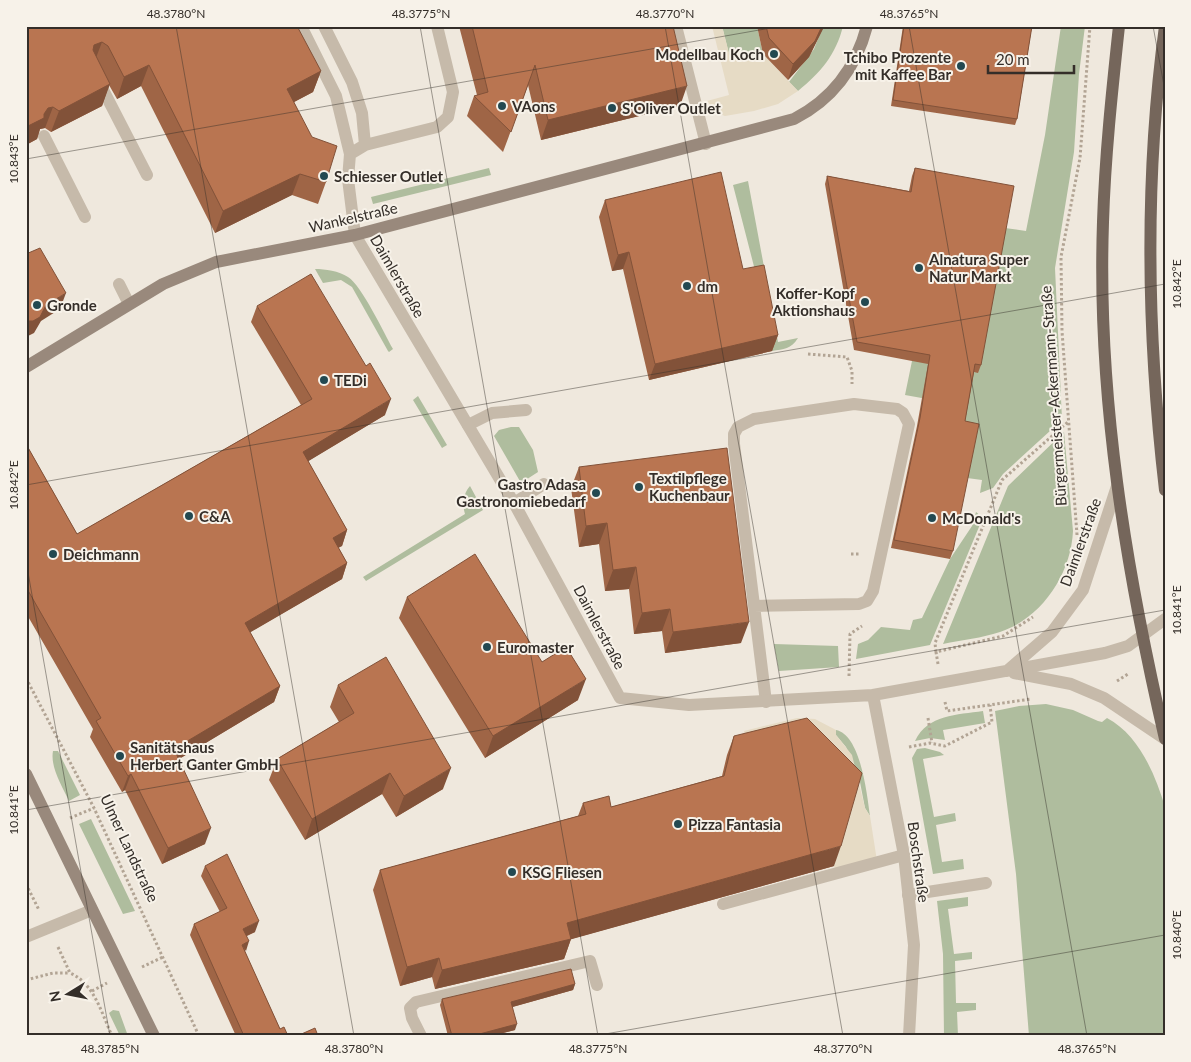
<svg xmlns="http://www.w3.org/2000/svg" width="1191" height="1062" font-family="Lato,sans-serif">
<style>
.green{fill:#afbd9e}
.plaza{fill:#e6dbc5}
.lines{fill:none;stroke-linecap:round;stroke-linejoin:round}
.path{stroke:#b2a494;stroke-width:3;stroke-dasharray:2.5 2.5;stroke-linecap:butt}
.lane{stroke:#c6baaa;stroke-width:12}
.street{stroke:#c6baaa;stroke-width:12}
.secondary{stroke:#99897c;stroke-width:12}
.primary{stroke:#75665b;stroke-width:12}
.wall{fill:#9f6546}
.shaded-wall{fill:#825239}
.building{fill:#b97551;stroke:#825239}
.ticks{fill:none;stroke:#342e29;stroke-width:1;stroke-opacity:0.45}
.poi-dot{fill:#234951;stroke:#f7f2e9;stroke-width:2}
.labels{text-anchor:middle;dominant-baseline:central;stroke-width:4;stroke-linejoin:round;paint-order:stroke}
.poi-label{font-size:15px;font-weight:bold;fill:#342e29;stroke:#f7f2e9;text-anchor:start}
.street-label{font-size:15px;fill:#342e29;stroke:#f7f2e9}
.neatline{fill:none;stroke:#342e29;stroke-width:2}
.ticks-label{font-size:12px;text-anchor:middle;fill:#342e29}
</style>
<rect width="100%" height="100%" fill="#efe8dd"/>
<path class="green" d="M722,26H757L763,54L731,62Z
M823,26H843C836,55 820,73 798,91L789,82L814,49Z
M1061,26H1085L1079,74L1074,152L1055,268L1062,420L1003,474L993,488L980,493L982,480L967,478L962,429L966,406L905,395L912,361L1005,228L1026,231L1045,135Z
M489,168L491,175L373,204L371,197Z
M748,181L778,342L798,338C791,349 784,349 772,351L758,282L733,185Z
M315,269C325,269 339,271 348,277C362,286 384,333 393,349L389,352L388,351L352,287L341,280L323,283Z
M418,396L447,445L442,448L413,400Z
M511,427H519L533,450L538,472L521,483L494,436L499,430Z
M1064,432L1073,531C1071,574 1042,618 1000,632C982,638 962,640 943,644L1008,486Z
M470,486L483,510L366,581L363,577L465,514C462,504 463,494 470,486Z
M976,512L982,517L981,522L930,645L856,659L858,644L868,640L881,627L910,630L913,620L922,618L950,559L972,526Z
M774,644L838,646L839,667L779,671Z
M1046,704L1073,710L1098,721L1102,722L1107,718C1139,735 1155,774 1165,807V1036H1029L1016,874L995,711L1019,706Z
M983,711L985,723L943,730L945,740L930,738L915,741C928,714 957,715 983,711Z
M836,730C861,735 867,795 870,816L865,808L859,777L846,747L836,735Z
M925,748L940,752L944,755L923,759L934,817L955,813L956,821L936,825L942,862L963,859L964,869L933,874L912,758L917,749Z
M53,751H58L80,795L69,801C62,786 50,767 53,751Z
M91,819L135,911L123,914L79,824Z
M968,897V906L948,909L954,954L972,952V959L955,961L956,1003H976V1010L957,1012L958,1036H944L943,954L937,901Z
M113,1010L119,1011L128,1036H120L109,1013Z"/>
<path class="plaza" d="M712,26H722L731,61L763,54L798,91L778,104L754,111L725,116L717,113L707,101L729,95Z
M797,718L815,719L836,730V735L852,755L865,808L870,816L877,861L836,873L834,866L855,793L747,743L744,731Z"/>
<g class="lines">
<path class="path" d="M808,354L847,357L852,371V384
M1077,535L1062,331L1061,257L1080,158L1090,26
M851,554H860
M936,652L935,643L1002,480L1068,422
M938,664L936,652L1003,636L1033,617
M849,676L850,634L862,626
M26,678L94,808L199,1036
M1117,681L1128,674
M945,702L947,711L1031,699
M928,718L932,743
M909,747L930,743L945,746L992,722L990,705
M70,818L94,808
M26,884L39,910
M58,947L70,973C94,983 102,1014 112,1036
M142,967L163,957
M26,980L53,973H70
M92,991L107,983"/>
<path class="lane" d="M301,26L336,96L350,154
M324,26L352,82L362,113L365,145
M98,80L147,175
M44,136L85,217
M355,235L348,179L350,154L365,145L437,127L448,117L453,92L437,26
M119,284L129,304
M468,425L492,413L526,410
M514,503L544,484
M755,606L859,604L867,601L873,591L909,424L903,413L897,409L854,404L754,419L738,427L734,434V444L766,702
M908,895L986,883
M723,904L904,855
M421,1036L412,1018L410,1008L416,1002L590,961L597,985"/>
<path class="street" d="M676,26L706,144
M355,235L514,503L620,698L689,705L873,695L1105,653L1128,646L1165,619
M1007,671L1052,632L1083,590L1117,486
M1014,673L1071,684L1104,698L1165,739
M873,695L904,855L914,945L909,1036
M26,937L92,910"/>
<path class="secondary" d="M26,367L163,284L216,262L355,235L794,119C833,99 856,68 867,26
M26,774L154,1036"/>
<path class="primary" d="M1119,26C1112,91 1105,157 1103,222C1097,397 1126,570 1165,739
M1165,26C1144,180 1147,336 1165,490"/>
</g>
<path class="wall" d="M26,26L321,71L313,92L294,102L326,182L318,204L292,195L215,233L141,86L117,99L109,85L102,106L51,132L45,128L40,129L37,139L26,145Z
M459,26H673L680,106L541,140L528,85L503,152L467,116L474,96L477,95Z
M757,26H824L809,57L788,80L763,54Z
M903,26H1032L1017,119L1015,125L891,106Z
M915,168L981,365L978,373L974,372L965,421L953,551L950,559L891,548L917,426L928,364L854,350L825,184L827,176L909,191L912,176Z
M605,200L743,269L778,335L772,351L649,380L623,269L612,271L599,217Z
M257,306L385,415L308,461L347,530L342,546L338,547L347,563L342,579L250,632L280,686L274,702L179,759L205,844L162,864L125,790L122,792L90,737L93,729L26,613V444L77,534L301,405L251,322Z
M579,467L741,643L665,653L662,631L634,634L629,589L605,591L599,544L579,547L571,488Z
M407,597L542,662L578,700L485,758L399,618Z
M338,685L443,789L396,817L382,794L305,840L269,780L277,759L339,722L330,707Z
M734,736L834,866L571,939L564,959L435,989L432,977L400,986L373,890L380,870L578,816L583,803L611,807L722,776L727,755Z
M205,866L255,932L247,936L245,952L280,1029L288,1036H236L190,935L194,924L220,912L201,876Z
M575,984L573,990L512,1007L515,1030L491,1036H448L440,1005L442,999Z"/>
<path class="shaded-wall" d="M822,26H824L823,29L809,57L788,80L793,64Z
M102,42L94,63L86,66L94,45Z
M149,65L141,86L117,99L124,77Z
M321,71L313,92L279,110L287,89Z
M110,84L102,106L51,132L59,111Z
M687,86L680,106L541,140L548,120Z
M53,107L45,128L40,129L37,139L26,145V127L44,114L48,108Z
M300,174L292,195L215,233L223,211Z
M629,252L623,269L612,271L618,255Z
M66,293L60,309L41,321L34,333L26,337V321L46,305Z
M778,335L772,351L649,380L655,364Z
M391,399L385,415L297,468L303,452Z
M607,523L599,544L579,547L586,526Z
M347,530L342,546L327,554L333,538Z
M347,563L342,579L239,639L245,623Z
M636,567L629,589L605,591L613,570Z
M670,609L662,631L634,634L642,613Z
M749,622L741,643L665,653L673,632Z
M586,679L578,700L485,758L493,736Z
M280,686L274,702L169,765L174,749Z
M451,768L443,789L396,817L404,796Z
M390,773L382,794L305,840L312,819Z
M131,774L125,790L122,792L128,776Z
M211,828L205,844L162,864L168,848Z
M841,846L834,866L565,941L571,939L564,959L435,989L442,970L567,923Z
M259,921L255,932L239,939L243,929Z
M249,941L246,951L242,945Z
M439,958L432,977L400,986L407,967Z
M575,984L573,990L509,1008L511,1002Z
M517,1024L515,1030L491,1036H472Z"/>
<path class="building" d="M26,26H297L321,71L287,89L312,137L337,146L326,182L300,174L223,211L149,65L124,77L108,46L102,42L94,45L93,50L110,84L59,111L53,107L48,108L44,114V118L26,127Z
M472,26H673L687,86L548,120L535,65L511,132L474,96L488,92Z
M766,26H822L815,41L793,64L769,38Z
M904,26H1032L1017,119L893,100Z
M915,168L1014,186L981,365L975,364L965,421L979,424L953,551L894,540L920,418L930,355L857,342L827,176L911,192Z
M721,172L743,269L764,265L778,335L655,364L629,252L618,255L605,200Z
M40,248L66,293L46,305L40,317L33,321H26V254Z
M311,274L366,366L370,363L391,399L303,452L347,530L333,538L347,563L245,623L280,686L174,749L211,828L168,848L131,774L128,776L96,721L101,718L26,587V444L77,534L312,399L257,306Z
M727,448L749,622L673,632L670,609L642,613L636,567L613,570L607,523L586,526L579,467Z
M475,554L542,662L566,647L586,679L493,736L407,597Z
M386,657L451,768L404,796L390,773L312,819L277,759L354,713L338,685Z
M807,718L862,773L841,846L567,923L571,939L442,970L439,958L407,967L380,870L586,814L583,803L609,796L611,807L724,776L734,736Z
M227,854L259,921L243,929L249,941L242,945L280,1029L284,1027L288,1036H244L194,924L227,908L205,866Z
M571,969L575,984L511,1002L517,1024L472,1036H452L442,999Z
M315,1028L318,1036H297Z"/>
<path class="ticks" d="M176,26L354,1036M420,26L598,1036M665,26L843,1036M909,26L1087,1036M1153,26L1165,91M26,159L782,26M26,485L1165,284M26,561L110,1036M26,810L1165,610M594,1036L1165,935"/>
<g class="poi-dot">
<circle cx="774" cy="54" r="5"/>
<circle cx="961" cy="66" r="5"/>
<circle cx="502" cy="106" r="5"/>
<circle cx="612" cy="108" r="5"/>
<circle cx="324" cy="176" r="5"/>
<circle cx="919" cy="268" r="5"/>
<circle cx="687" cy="286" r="5"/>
<circle cx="865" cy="302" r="5"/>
<circle cx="37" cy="305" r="5"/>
<circle cx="324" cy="380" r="5"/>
<circle cx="639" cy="487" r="5"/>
<circle cx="596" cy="493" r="5"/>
<circle cx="189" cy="516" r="5"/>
<circle cx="932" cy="518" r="5"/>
<circle cx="53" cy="554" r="5"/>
<circle cx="487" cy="647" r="5"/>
<circle cx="120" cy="756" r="5"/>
<circle cx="678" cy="824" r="5"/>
<circle cx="512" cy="872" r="5"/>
</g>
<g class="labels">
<g class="poi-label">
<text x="764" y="54" text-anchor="end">Modellbau Koch</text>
<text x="951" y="57" text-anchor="end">Tchibo Prozente<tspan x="951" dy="17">mit Kaffee Bar</tspan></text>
<text x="512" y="106">VAons</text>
<text x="622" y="108">S'Oliver Outlet</text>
<text x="334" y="176">Schiesser Outlet</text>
<text x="929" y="259">Alnatura Super<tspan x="929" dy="17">Natur Markt</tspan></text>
<text x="697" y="286">dm</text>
<text x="855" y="293" text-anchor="end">Koffer-Kopf<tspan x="855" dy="17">Aktionshaus</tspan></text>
<text x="47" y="305">Gronde</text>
<text x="334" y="380">TEDi</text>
<text x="649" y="478">Textilpflege<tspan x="649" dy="17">Kuchenbaur</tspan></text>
<text x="586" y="484" text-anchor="end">Gastro Adasa<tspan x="586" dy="17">Gastronomiebedarf</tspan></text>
<text x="199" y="516">C&amp;A</text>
<text x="942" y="518">McDonald's</text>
<text x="63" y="554">Deichmann</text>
<text x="497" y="647">Euromaster</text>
<text x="130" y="747">Sanitätshaus<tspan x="130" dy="17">Herbert Ganter GmbH</tspan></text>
<text x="688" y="824">Pizza Fantasia</text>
<text x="522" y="872">KSG Fliesen</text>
</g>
<g class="street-label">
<text transform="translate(353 217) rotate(-13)">Wankelstraße</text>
<text transform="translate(398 276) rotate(60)">Daimlerstraße</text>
<text transform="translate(1053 396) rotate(-94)">Bürgermeister-Ackermann-Straße</text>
<text transform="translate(1080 542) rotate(-70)">Daimlerstraße</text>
<text transform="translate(600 627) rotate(62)">Daimlerstraße</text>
<text transform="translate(130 848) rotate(65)">Ulmer Landstraße</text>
<text transform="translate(919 862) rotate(82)">Boschstraße</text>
</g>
</g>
<rect width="1191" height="1062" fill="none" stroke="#f7f2e9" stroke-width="55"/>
<g transform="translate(68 994) rotate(260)" stroke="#f7f2e9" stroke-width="4" paint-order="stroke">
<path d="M0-4L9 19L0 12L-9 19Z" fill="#342e29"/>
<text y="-8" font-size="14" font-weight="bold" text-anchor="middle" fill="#342e29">N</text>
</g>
<path d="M988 65v8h86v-8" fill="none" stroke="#342e29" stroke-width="2.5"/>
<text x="996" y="65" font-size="15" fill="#342e29" stroke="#f7f2e9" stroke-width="4" paint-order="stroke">20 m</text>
<rect x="28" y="28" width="1136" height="1006" class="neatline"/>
<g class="ticks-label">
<text x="176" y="18">48.3780°N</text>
<text x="421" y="18">48.3775°N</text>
<text x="665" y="18">48.3770°N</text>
<text x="909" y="18">48.3765°N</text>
<text transform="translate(14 159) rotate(-90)" y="4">10.843°E</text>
<text transform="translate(1177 284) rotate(-90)" y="4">10.842°E</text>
<text transform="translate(14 485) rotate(-90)" y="4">10.842°E</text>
<text transform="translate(1177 610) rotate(-90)" y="4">10.841°E</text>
<text transform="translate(14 810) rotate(-90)" y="4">10.841°E</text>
<text transform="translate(1177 935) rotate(-90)" y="4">10.840°E</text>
<text x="110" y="1053">48.3785°N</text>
<text x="354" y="1053">48.3780°N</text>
<text x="598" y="1053">48.3775°N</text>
<text x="843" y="1053">48.3770°N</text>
<text x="1087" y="1053">48.3765°N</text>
</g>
</svg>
